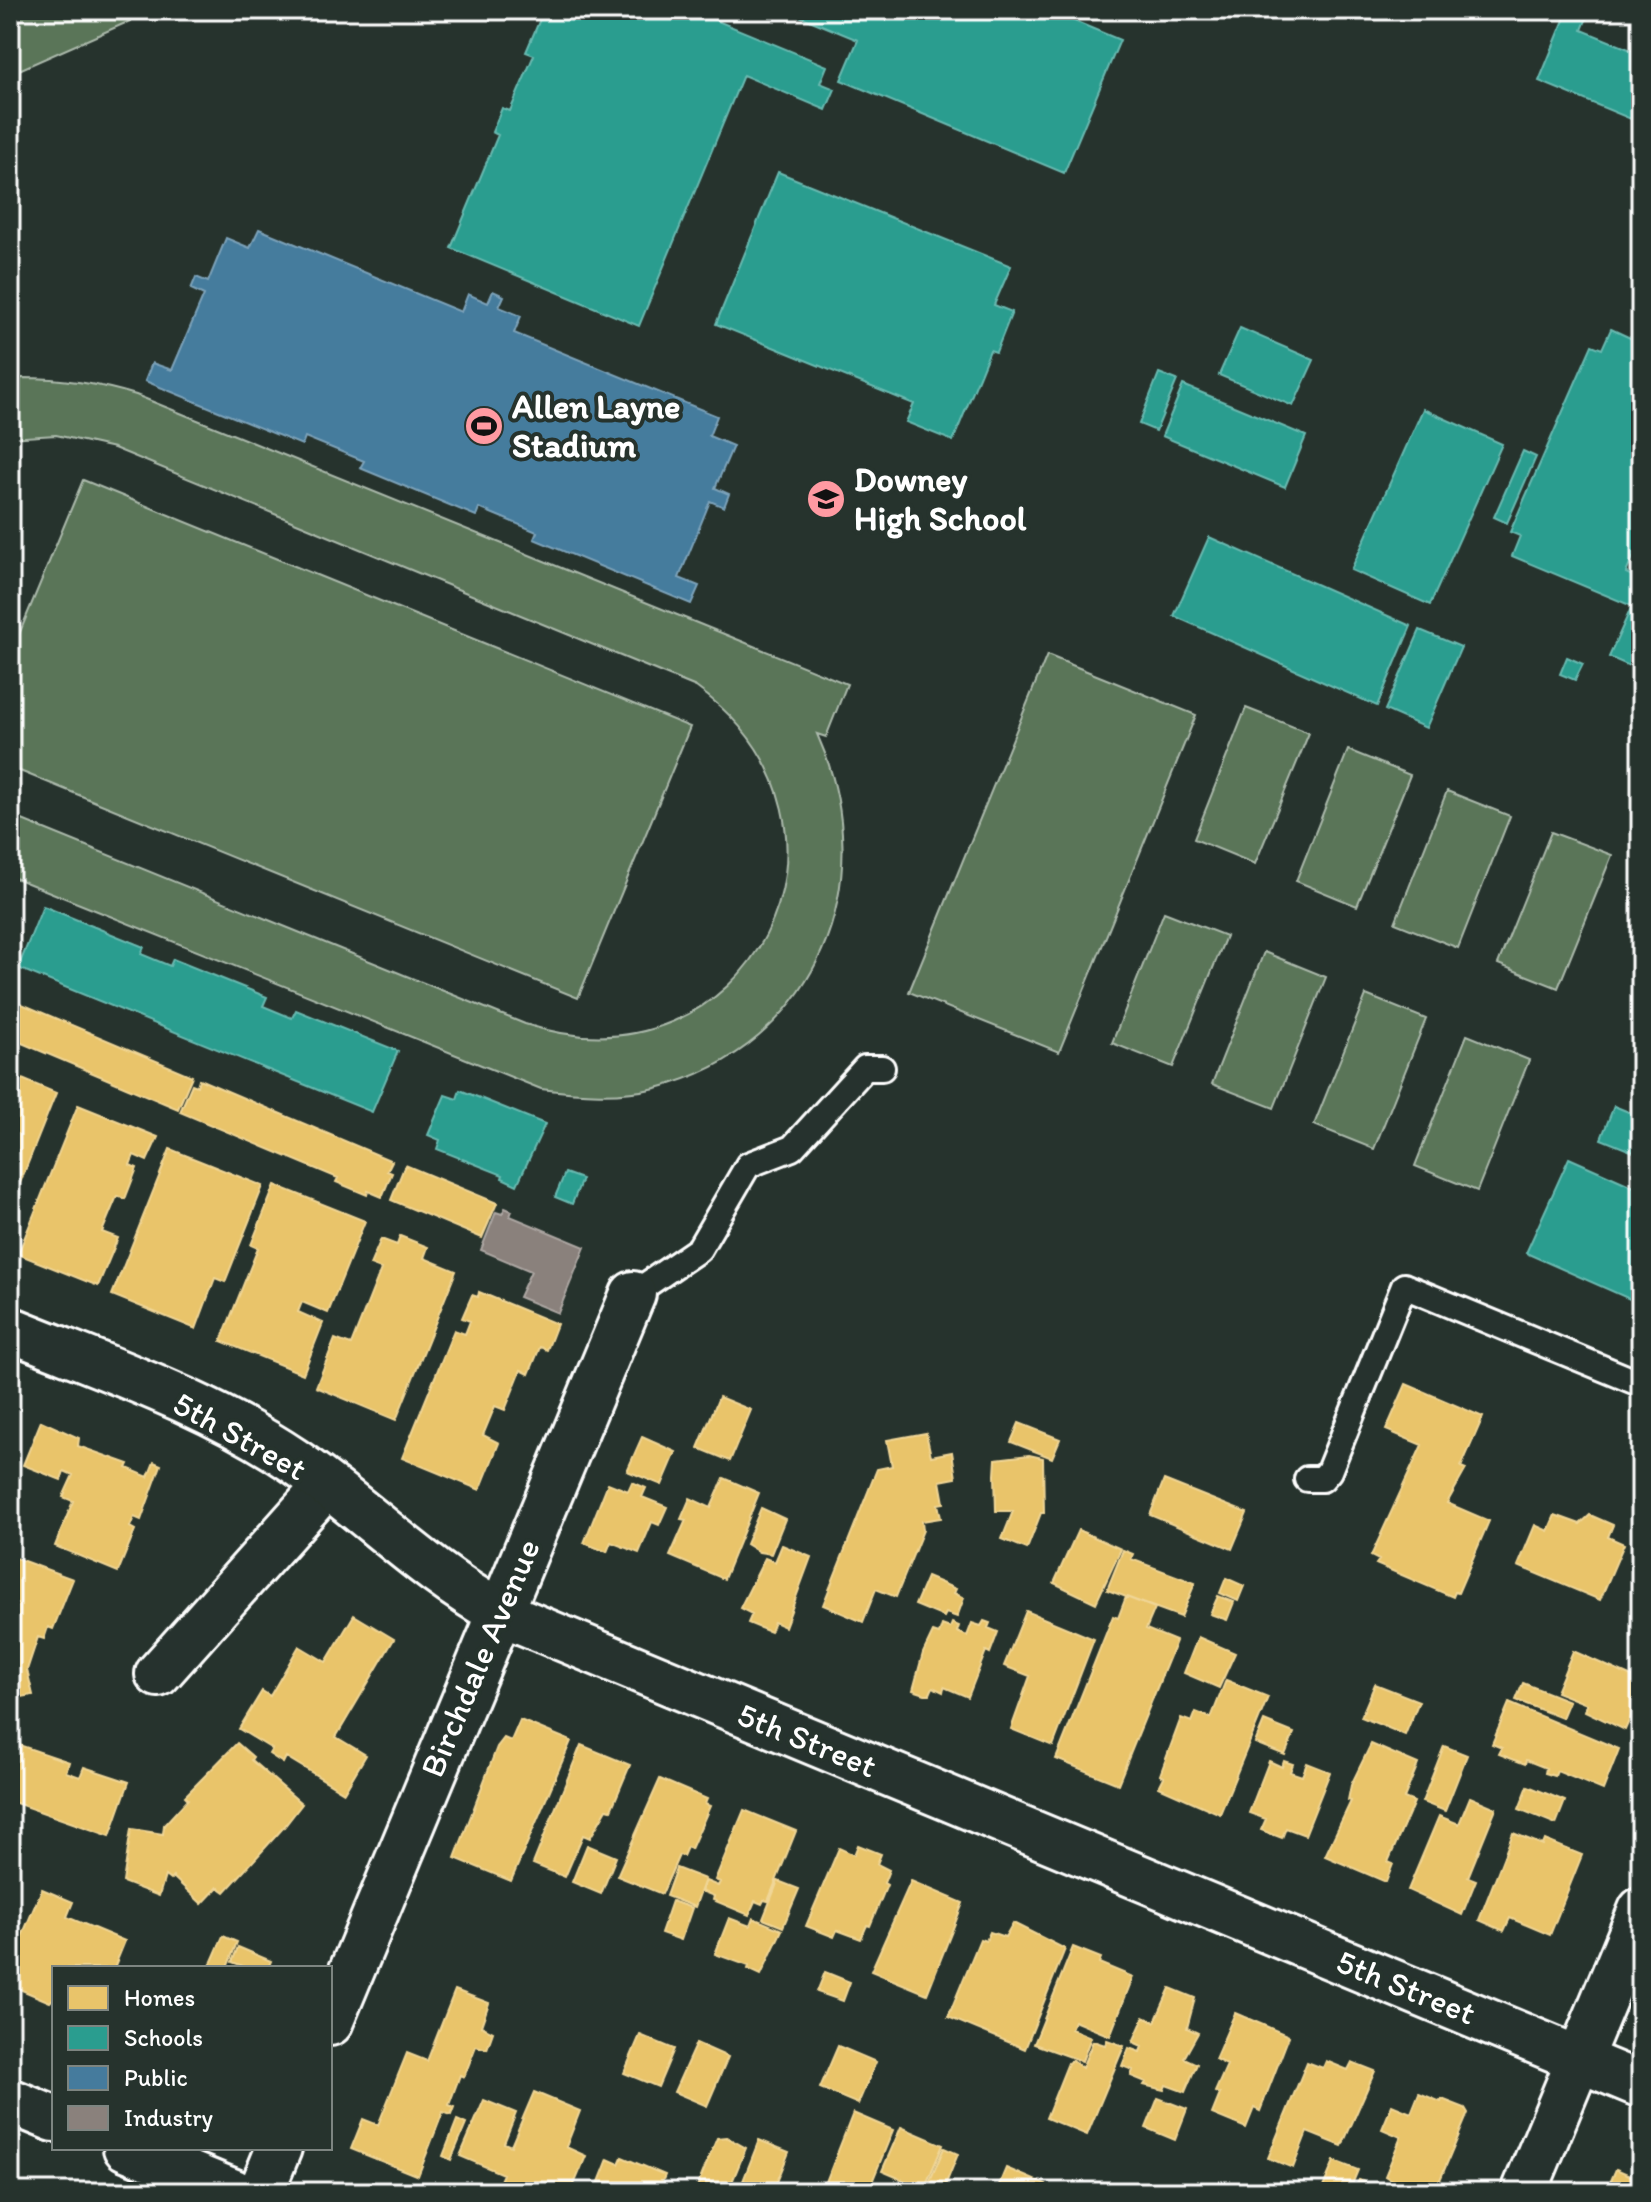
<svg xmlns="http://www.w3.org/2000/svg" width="1651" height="2202" font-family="Itim,sans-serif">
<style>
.green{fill:#5a7459;stroke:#acbaac;stroke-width:2}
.homes{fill:#e9c46a;stroke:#f0d697;stroke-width:2}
.schools{fill:#2a9d8f;stroke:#6abab1;stroke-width:2}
.public{fill:#457b9d;stroke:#7da3ba;stroke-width:2}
.industry{fill:#8a817c;stroke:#ada7a3;stroke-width:2}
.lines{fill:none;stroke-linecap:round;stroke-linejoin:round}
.service-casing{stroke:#fff;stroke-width:30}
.minor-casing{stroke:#fff;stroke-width:50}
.tertiary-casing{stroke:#fff;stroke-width:50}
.service{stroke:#26332d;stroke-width:24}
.minor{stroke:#26332d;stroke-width:44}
.tertiary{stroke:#26332d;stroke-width:44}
.labels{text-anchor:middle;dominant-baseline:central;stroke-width:8;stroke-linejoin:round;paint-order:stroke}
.poi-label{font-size:34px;font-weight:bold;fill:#fff;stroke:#26332d;text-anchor:start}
.street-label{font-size:34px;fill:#fff;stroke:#26332d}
</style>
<rect width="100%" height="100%" fill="#26332d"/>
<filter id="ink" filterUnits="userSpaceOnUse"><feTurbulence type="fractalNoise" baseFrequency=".0125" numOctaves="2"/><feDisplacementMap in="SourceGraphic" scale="16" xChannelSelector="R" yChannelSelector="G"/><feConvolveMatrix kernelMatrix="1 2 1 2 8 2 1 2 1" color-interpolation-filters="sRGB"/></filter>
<g filter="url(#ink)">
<path class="green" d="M10,10H134L130,21L10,74Z
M22,378C63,378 97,383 136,395L847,684L826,737L817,734C883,880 818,1047 656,1088C618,1097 580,1094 541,1089L10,876V815L525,1024C748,1097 888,825 696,687L114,448L56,435L10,438V380Z
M83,480L690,727L578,998L10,767V656Z
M1047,655L1196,715L1059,1052L909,992Z
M1246,708L1309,733L1255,864L1194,839Z
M1348,750L1410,775L1357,906L1296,881Z
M1447,791L1510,816L1458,948L1395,923Z
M1551,832L1612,855L1558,988L1498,964Z
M1164,912L1226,936L1173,1067L1112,1043Z
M1264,952L1326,977L1274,1108L1212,1084Z
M1366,995L1426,1019L1374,1149L1314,1125Z
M1467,1035L1529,1060L1477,1191L1415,1166Z"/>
<path class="homes" d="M10,999L192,1076L178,1109L10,1038Z
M10,1074L56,1093L10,1208Z
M199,1079L392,1161L387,1171L392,1173L382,1197L368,1191L367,1195L336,1182L338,1178L180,1112L192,1084L197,1086Z
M78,1105L158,1137L147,1161L134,1155L130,1165L137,1168L125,1199L117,1196L102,1232L118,1238L98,1286L18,1254Z
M170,1149L263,1186L225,1282L215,1278L196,1329L112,1295Z
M405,1165L497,1203L482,1238L391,1200Z
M275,1185L365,1221L328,1313L302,1302L298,1312L323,1323L303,1374L221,1341L258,1248L251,1245Z
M400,1236L428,1247L424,1258L456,1271L396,1420L316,1387L335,1339L351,1345L381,1269L370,1265L381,1239L397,1245Z
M479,1292L557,1324L547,1350L540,1347L529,1374L521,1370L505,1410L495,1406L483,1435L499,1443L480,1490L402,1458L454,1330L465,1334L470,1321L462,1318L472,1295L478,1297Z
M1406,1384L1483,1417L1461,1467L1466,1469L1447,1503L1489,1521L1458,1593L1455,1592L1453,1597L1376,1564L1379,1560L1371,1556L1422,1445L1386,1430Z
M719,1397L751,1410L730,1461L698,1448Z
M41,1421L79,1438L78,1446L129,1464L127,1468L148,1477L154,1462L161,1465L141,1520L134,1517L130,1527L135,1530L118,1572L55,1546L73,1501L63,1497L73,1475L64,1471L61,1480L23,1465Z
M1019,1423L1060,1439L1052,1458L1011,1442Z
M926,1433L931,1456L952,1452L956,1478L940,1481L944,1503L938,1504L941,1518L922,1521L923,1530L896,1597L876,1589L863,1622L823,1605L877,1469L892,1466L887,1440Z
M642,1437L676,1452L662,1485L627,1471Z
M1029,1455L1043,1458L1044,1513H1041L1027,1549L1002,1539L1013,1511H996L995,1475L996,1459Z
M724,1478L759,1493L724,1579L670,1556L686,1520L681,1519L690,1498L711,1508Z
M1164,1480L1247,1513L1232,1549L1150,1515Z
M632,1482L646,1488L642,1497L667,1507L659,1525L652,1522L639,1553L611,1542L607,1552L584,1543L608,1483L628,1491Z
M761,1508L785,1519L771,1554L759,1552L746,1544Z
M1555,1515L1580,1524L1590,1515L1613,1525L1608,1537L1624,1544L1600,1600L1518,1566L1535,1525L1548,1531Z
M1078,1530L1121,1549L1096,1603L1054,1583Z
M782,1545L811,1557L785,1627L774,1622L770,1632L748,1623L752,1614L740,1608L765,1558L775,1562Z
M1123,1550L1133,1554L1131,1559L1195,1583L1181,1617L1107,1590Z
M10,1556L73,1579L53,1629L48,1627L44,1639L38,1637L27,1670L33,1695L10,1699Z
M927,1577L956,1589L954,1593L964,1598L957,1617L946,1613L944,1617L915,1605Z
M1226,1578L1244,1586L1238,1601L1220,1593Z
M1218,1596L1234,1602L1227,1620L1210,1614Z
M1126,1597L1155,1608L1146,1629L1176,1641L1118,1784L1056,1759L1113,1616L1118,1618Z
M1026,1611L1094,1639L1053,1746L1011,1729L1030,1676L1004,1666Z
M354,1615L394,1639L336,1737L366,1755L344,1792L286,1757L283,1763L269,1754L272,1749L239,1729L262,1691L270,1696L299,1646L326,1662Z
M984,1621L990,1623L988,1628L998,1632L990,1653L986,1651L968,1697L944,1687L943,1692L933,1687L930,1694H925L913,1690L923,1653L933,1632L939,1634L942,1625L950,1628L952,1623L959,1626L957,1632L967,1636L972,1623L981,1626Z
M1198,1637L1235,1653L1219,1688L1184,1673Z
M1573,1651L1641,1681V1694L1625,1730L1585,1711L1587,1704L1556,1692Z
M1226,1680L1268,1697L1220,1814L1159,1787L1164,1777L1160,1775L1181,1718L1192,1722L1196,1712L1211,1718Z
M1523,1683L1569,1701L1562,1718L1516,1700Z
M1375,1684L1419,1701L1405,1735L1361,1717Z
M1509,1703L1619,1749L1603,1790L1557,1771L1555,1776L1545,1773L1546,1768L1526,1760L1525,1764L1499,1754L1502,1748L1492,1744Z
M10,1709L16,1744L69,1762L66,1772L80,1777L84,1767L129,1782L110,1836L10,1801Z
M520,1720L571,1741L511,1881L455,1858L497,1747L504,1738L511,1741Z
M1264,1721L1294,1733L1285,1755L1255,1743Z
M237,1743L253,1757L251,1760L302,1804L284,1827L225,1892L218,1887L202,1904L173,1877L170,1880L165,1876L159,1896L123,1882L131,1829L163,1834L164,1825L188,1799L185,1796Z
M1371,1744L1418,1764L1404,1798L1414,1802L1388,1862L1393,1864L1386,1882L1325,1856L1351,1801L1348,1800L1351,1785Z
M581,1745L630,1765L611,1810L607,1809L590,1838L583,1835L565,1877L533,1864Z
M1444,1746L1467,1755L1445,1811L1422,1802Z
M1269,1761L1282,1767L1284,1761L1293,1764L1290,1772L1302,1776L1307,1763L1330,1772L1305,1835L1286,1828L1282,1838L1261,1830L1266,1819L1249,1813Z
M660,1779L707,1799L705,1804L710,1806L691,1849L687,1847L683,1856L679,1855L662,1894L617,1876Z
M1528,1786L1565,1801L1556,1824L1519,1809Z
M1470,1797L1496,1808L1468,1877L1476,1880L1462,1915L1408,1890L1439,1816L1459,1824Z
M744,1810L796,1831L768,1901L764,1900L762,1904L755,1901L749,1915L713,1900L714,1896L701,1891L706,1881L718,1886L720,1882L715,1880Z
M1513,1833L1543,1845L1545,1840L1582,1855L1550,1935L1510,1918L1504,1931L1479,1920Z
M587,1845L616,1857L601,1894L572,1882Z
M858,1845L881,1854L877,1864L889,1870L884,1883L887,1885L870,1926L867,1925L861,1939L837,1930L834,1937L806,1926L839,1848L854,1855Z
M676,1868L705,1879L695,1907L666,1896Z
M778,1881L799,1889L783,1927L763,1919Z
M911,1881L963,1903L927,1994L871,1971Z
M42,1889L73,1902L67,1917L125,1941L114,1968H54V1998L50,2002L10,1985V1964Z
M672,1901L692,1908L681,1940L661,1933Z
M729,1918L750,1926L753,1918L782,1930L761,1975L748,1969L749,1966L715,1954Z
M1013,1923L1065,1949L1025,2049L948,2017L980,1939L986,1941L990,1932L1005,1937Z
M223,1936L237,1942L227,1968H209Z
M238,1947L271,1961L268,1968H248L232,1962Z
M1073,1947L1101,1958L1099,1963L1133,1977L1110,2036L1074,2021L1071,2029L1091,2037L1082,2061L1034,2044Z
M825,1972L850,1982L843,2001L817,1992Z
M1170,1988L1195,1998L1187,2028L1198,2033L1184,2058L1197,2064L1185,2092L1166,2085L1164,2090L1144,2085L1146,2082L1131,2076L1133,2070L1122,2066L1129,2048L1140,2052L1142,2046L1133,2042L1144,2017L1155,2022Z
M455,1990L489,2003L481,2026L493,2032L487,2049L476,2046L464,2077L460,2075L449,2105L454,2107L451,2115L443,2112L418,2176L351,2149L363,2119L378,2125L407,2053L427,2061Z
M1235,2013L1289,2036L1260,2111L1254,2108L1246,2128L1212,2114L1220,2094L1215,2092L1227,2065L1215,2059Z
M640,2035L674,2049L658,2087L624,2073Z
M1107,2040L1124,2046L1087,2135L1046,2118L1068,2063L1072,2060L1082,2068L1093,2041L1105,2045Z
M696,2043L728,2057L707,2106L674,2092Z
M838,2046L876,2062L858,2104L820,2088Z
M1326,2061L1348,2070L1352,2062L1375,2071L1342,2146L1307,2132L1293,2168L1268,2158L1307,2062L1323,2068Z
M534,2092L580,2111L566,2147L586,2156L571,2192H495L503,2174L460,2156L484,2100L516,2113L504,2143L511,2146Z
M1419,2093L1441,2102L1442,2099L1465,2108L1468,2113L1435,2192L1408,2186L1406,2189L1385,2176L1401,2137L1382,2129L1392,2105L1411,2113Z
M1158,2098L1187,2109L1175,2140L1146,2128Z
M853,2113L893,2130L868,2192H822Z
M457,2120L466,2124L451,2160L443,2156Z
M901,2127L943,2145L924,2189L882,2171Z
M726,2137L746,2148L730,2187L742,2192H695L717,2138Z
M759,2140L789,2152L773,2192L743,2181Z
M944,2148L958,2154L943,2191L928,2185Z
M622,2157L665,2175L658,2192H595L608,2159L619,2164Z
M1334,2161L1358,2170L1349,2192H1321Z
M1006,2168L1046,2185L1043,2192H996Z
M1616,2169L1641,2180V2192H1606Z
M1359,2180L1388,2192H1353Z"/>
<path class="schools" d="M552,10H691L827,66L820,83L835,89L826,110L743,75L639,326L451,248L498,135L492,132L502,108L510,111L534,55L526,52L543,12L549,15Z
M785,10H1048L1120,40L1064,173L841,80L858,40Z
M1568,10H1590L1582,30L1641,54V96L1631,119L1539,81Z
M778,172L1011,266L994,305L1012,312L996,352L990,350L953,441L906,422L914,404L716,324Z
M1240,328L1314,360L1293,406L1219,375Z
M1611,329L1641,343V540L1626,573L1641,580V671L1609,657L1632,606L1512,556L1520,536L1510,532L1592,345L1602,349Z
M1159,373L1177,380L1156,431L1139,424Z
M1183,385L1306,436L1285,487L1162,436Z
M1423,409L1502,444L1430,605L1351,570Z
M1523,451L1536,457L1507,523L1494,517Z
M1209,537L1411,626L1377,706L1174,616Z
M1420,630L1461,647L1426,728L1385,710Z
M1567,657L1583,664L1575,680L1560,674Z
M43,906L144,947L141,954L170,966L173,959L267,997L263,1006L292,1018L296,1010L398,1051L372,1112L18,968Z
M460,1090L545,1124L517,1185L502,1178L503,1175L437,1149L440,1140L428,1135L445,1095L457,1099Z
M1614,1106L1641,1117V1155L1601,1139Z
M1569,1158L1641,1190V1304L1526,1253Z
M565,1173L582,1179L572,1204L555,1197Z"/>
<path class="public" d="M259,229L461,312L468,294L488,303L493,291L504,296L499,307L521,316L514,333L717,416L709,436L733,446L715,488L729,494L724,507L710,501L679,578L699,586L691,604L534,539L537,532L479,508L476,516L360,468L364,461L305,437L302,445L145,381L152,363L172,370L204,295L191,289L196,277L208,282L226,238L250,248Z"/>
<path class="industry" d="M505,1208L512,1211L510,1216L585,1247L558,1313L519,1297L531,1271L481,1250L496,1212L502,1214Z"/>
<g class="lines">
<g class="service-casing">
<path id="service" d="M633,1294L699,1249L748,1165L792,1148L865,1068H882
M1307,1479H1322L1329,1471L1404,1286L1641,1384"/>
</g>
<g class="minor-casing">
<path id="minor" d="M158,1674L326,1486
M330,2023L633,1294
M10,2101L54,2119
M126,2148L234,2192
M261,2192L279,2148"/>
</g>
<g class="tertiary-casing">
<path id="tertiary" d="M10,1329C105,1368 207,1402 293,1460C364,1508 423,1571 499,1612L1641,2085
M1524,2192L1641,1910"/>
</g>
<use href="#service" class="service"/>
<use href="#minor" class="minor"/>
<use href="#tertiary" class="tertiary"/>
</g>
</g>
<defs>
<g id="stadium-disc" transform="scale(2)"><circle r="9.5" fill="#ff9aa2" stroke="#26332d"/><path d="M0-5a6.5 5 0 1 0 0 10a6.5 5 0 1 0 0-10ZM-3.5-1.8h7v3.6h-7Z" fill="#111"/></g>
<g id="school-disc" transform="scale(2)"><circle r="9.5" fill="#ff9aa2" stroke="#26332d"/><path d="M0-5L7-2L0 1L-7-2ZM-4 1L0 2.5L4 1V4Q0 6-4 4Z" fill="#111"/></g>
</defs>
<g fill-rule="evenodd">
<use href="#stadium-disc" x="484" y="426"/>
<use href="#school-disc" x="826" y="499"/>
</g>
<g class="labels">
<g class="poi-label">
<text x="512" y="406">Allen Layne<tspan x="512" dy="39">Stadium</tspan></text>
<text x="854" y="479">Downey<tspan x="854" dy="39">High School</tspan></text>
</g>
<g class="street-label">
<text transform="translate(240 1436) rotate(29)">5th Street</text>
<text transform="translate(480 1658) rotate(-67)">Birchdale Avenue</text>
<text transform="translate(807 1740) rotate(22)">5th Street</text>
<text transform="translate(1406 1987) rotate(22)">5th Street</text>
</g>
</g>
<rect width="1651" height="2202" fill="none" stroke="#26332d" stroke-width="40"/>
<rect x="20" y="20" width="1611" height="2162" fill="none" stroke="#fff" stroke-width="3" filter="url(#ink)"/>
<rect x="52" y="1966" width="280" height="184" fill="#26332d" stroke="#7d8581" stroke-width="2"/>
<rect x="68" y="1986" width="40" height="24" fill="#e9c46a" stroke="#7d8581" stroke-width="2"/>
<text x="124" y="2006" font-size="24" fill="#ffffff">Homes</text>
<rect x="68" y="2026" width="40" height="24" fill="#2a9d8f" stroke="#7d8581" stroke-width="2"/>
<text x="124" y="2046" font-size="24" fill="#ffffff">Schools</text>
<rect x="68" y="2066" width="40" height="24" fill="#457b9d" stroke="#7d8581" stroke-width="2"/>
<text x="124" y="2086" font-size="24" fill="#ffffff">Public</text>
<rect x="68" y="2106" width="40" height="24" fill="#8a817c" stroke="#7d8581" stroke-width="2"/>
<text x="124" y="2126" font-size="24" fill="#ffffff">Industry</text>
</svg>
